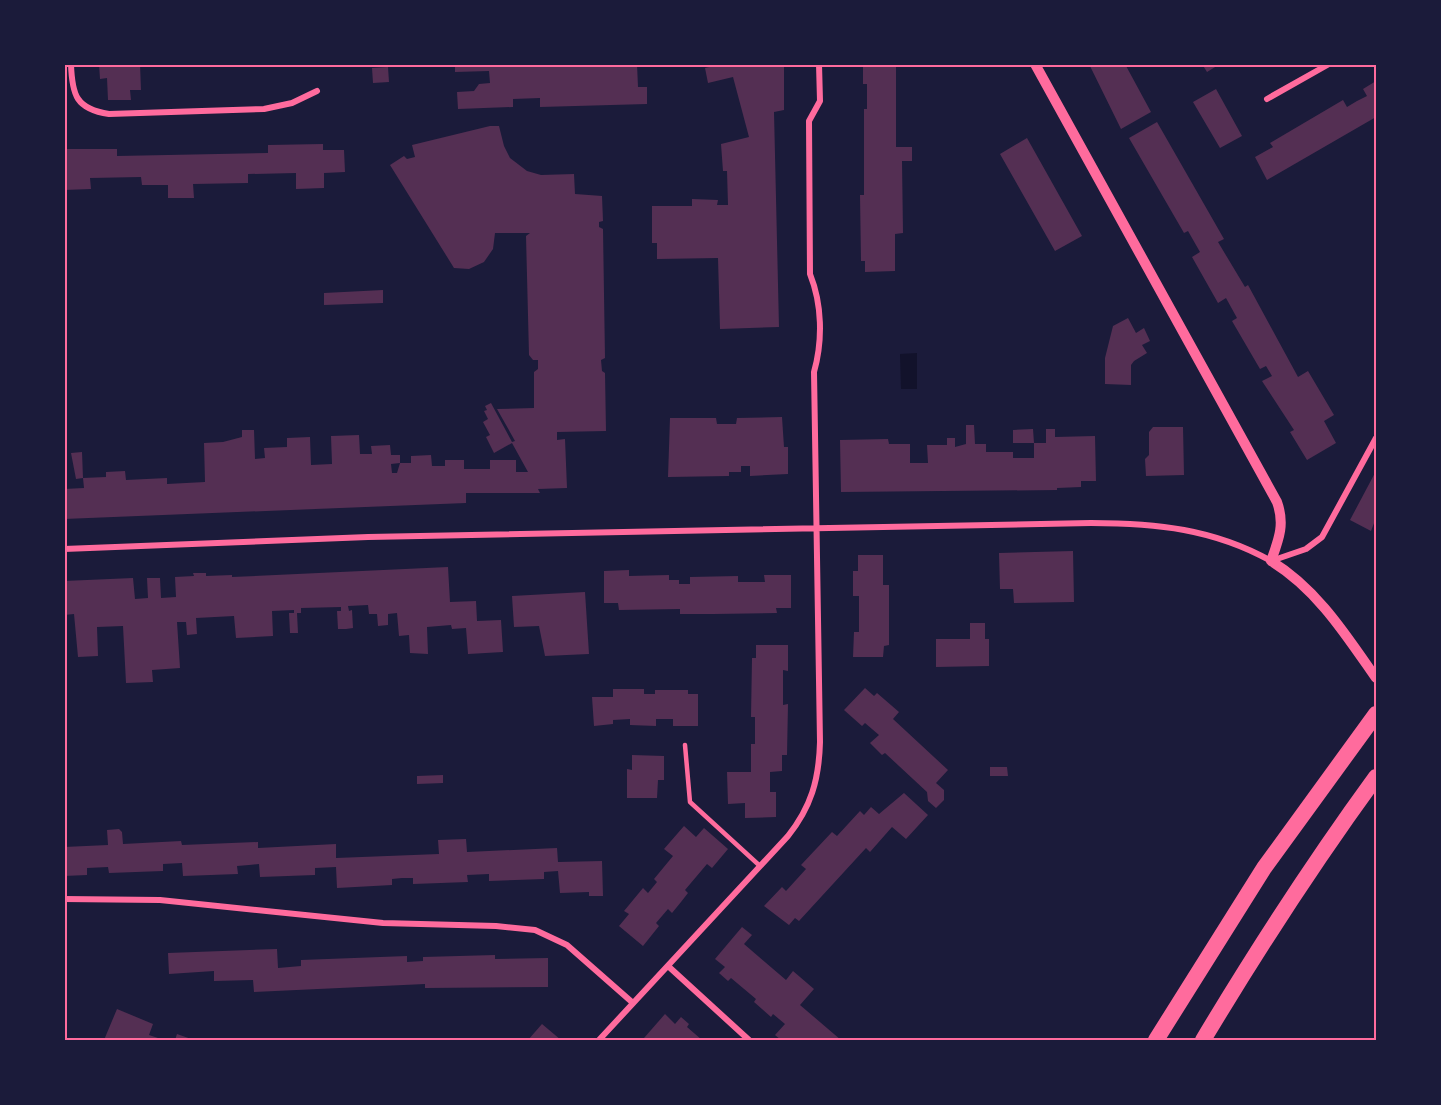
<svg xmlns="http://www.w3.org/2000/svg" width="1441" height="1105" font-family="'Public Sans',sans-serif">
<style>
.water{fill:#12122b}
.building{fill:#542f53;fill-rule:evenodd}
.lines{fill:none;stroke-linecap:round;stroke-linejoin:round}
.service{stroke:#ff6b9d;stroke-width:4.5}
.minor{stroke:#ff6b9d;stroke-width:6}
.tertiary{stroke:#ff6b9d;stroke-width:10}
.trunk{stroke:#ff6b9d;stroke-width:16}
.neatline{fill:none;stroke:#ff6b9d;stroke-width:2}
</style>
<rect width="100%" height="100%" fill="#1b1b3a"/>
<path class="water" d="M917,353V389H901L900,354Z"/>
<path class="building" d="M99,64H140L141,90H130L131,100H108L107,78L100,79Z
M455,64H637L638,87H647V104L540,107V98L513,99V107L458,109L457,92L474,91L479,84L490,83L489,71L455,72Z
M722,64H784V110L774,112L779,327L720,329L718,258L657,259V243H652V206H692V199L718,200L717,205H728L727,171H723L721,144L749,137L733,77L708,83L705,68Z
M863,64H896V147H912V161H902L903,233L895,234V271L865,272V261H861L860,195H864V109H867V84H863Z
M1089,64H1125L1151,112L1121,129Z
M1202,64H1220L1207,72Z
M388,67L389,82L373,83L372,68Z
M1376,81V117L1267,180L1255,157L1273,147L1270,143L1343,100L1347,107L1357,101L1367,96L1363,89Z
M1216,89L1242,136L1220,148L1193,102Z
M1157,122L1224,239L1218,242L1245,287L1248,285L1298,377L1308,371L1334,415L1324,421L1336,443L1307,460L1290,432L1294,430L1262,381L1272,376L1266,366L1260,369L1232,321L1237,318L1226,298L1218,303L1192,257L1200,252L1188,231L1184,233L1129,138Z
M490,126H499L504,146L510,158L527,171L541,175L574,174L575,194L602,196L603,221L599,222V227L603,229L605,358L601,360L602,371L605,373L606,431L557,432V440L565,439L567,488L538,489L540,493H466V503L64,519V489L84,488L83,478L106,477V472L125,471L126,480L167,478V484L205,482L204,443L223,442L242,437V430H254L255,459L265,458L264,448L287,447V438L310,437L311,465L332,464L331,436L359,435L360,454H372L371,446L390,445L391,455H400V463H411V456L431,455L432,466H445V460H464V469H490V460H516V472H528L512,443L494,453L486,437L490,435L483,422L488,419L484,411L487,410L485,406L491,403L512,442L515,441L497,409L534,408V372L538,369V360H533L529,355L526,236L530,233H495L493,249L484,262L469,269L454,268L390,165L404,156L407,159L415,157L412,145ZM400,463L397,473H392L391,464Z
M1027,138L1082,236L1055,251L1000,154Z
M323,144V150H344L345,172L324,173V188L296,189V173L248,174V183L193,184L194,198H168V185H142L141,177L90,178L91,189L64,190V149H117V156L268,153V145Z
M383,290V303L324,305V293Z
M1128,318L1136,333L1144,328L1150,341L1142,345L1147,353L1134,361L1131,365V385L1105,384V358L1113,326Z
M782,417L784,447H788V474L750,476V466H741V472H729V476L668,477L670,418H716L717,424H736L737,418Z
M966,425H974L975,444H986V452H1013V458H1034V443H1046V429H1055V437L1095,436L1096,481H1081V487L1057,488V490L841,492L840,440L888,439L889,444H910V463H928L927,445H947V438H955V447L966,444Z
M1153,427H1183L1184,475L1146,476L1145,459L1149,455V432Z
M1033,429L1034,443H1013V430Z
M82,452L83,478L76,479L71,453Z
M1376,471V518L1371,531L1350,520Z
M1073,551L1074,602L1014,603L1013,589H1000L999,553Z
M858,555H883V585H889V645L884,646L883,657H853L854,632H859V596H853V571H858Z
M448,567L450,602L476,601L477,621L501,620L503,652L468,654L466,628L452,629L451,625L427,627L428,654L410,653L409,635L399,636L397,613L388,614V625L378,626L377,614H369L368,605L348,606L349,611L352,610L353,628L346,629H338L337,611H341V607L301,608V613H297L298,633H290L289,613H294V610L272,611L273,636L236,638L234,616L196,618L197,634L187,635L186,622H177L180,668L152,670L153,682L126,683L123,626L97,627L98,656L78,657L74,614L64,615V581L133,578L135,599L148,598L147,578H160L161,598L176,597L175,577L194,576L193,573H206V576L232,575V577Z
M629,570V576L669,575V580H679V584H690V577L738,576V582H765L764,575H791V608H776L777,613L713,614H680V609L619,610L618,603H604V571Z
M585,592L589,654L545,656L539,626L514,627L512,596Z
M970,623H985V639H989V666L936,667V639H970Z
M756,645H788V671L783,670V705L788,704L787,755H782V771L770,772V792H776V817L745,818V803L728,804L727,772H751V744H755V717H751L752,658H756Z
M865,688L874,696L877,693L899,712L893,719L948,770L936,783L944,790V800L936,808L928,801L927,792L885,753L882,755L870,743L879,735L865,723L862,726L844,710Z
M613,689H644V694H655V690H688V694H698V726H673V719H656V726L630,725V719L613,720V724L594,726L592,697H613Z
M632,755L664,756V780H658L657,798H627V769L632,770Z
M990,767H1007L1008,776H990Z
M443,775V783L417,784V776Z
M904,793L928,815L906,839L892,827L870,852L866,848L799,921L795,918L789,925L764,906L782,887L786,891L806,869L801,865L832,832L837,836L860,811L864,815L871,807L879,814Z
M684,826L696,837L704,828L728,849L712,868L707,864L685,890L688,893L681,902L672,913L668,909L656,923L659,926L643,946L619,926L629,914L624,911L643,888L648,893L657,882L654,879L673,856L664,849Z
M119,829L122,832L123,844L181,841L182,845L258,842V848L336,844V858L439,854L438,840L466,839L467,852L557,848L558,862L602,861L603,896H589V892L560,893L558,871L544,872V879L489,881V874L467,875L468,882L413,884V878H402L392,879V885L337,888L336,867L315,868V875L260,877L259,864L249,865L237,866L238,874L183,876L182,863L163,864V871L109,873L108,867L87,868V875L64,876V847L108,845L107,830Z
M742,927L752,935L744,944L786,980L793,971L814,989L800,1005L841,1040H781L775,1035L785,1024L773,1014L771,1017L754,1002L756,999L731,978L728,981L719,973L725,967L715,959Z
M277,949L278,968L301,966V960L407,956V962L423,961V957L495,955V959L548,958V987L425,988V984L254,992L253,980L214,981V971L169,974L168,953Z
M117,1009L153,1024L149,1035L164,1040H104Z
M665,1014L675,1024L681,1017L689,1024L687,1027L702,1040H648L644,1038Z
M542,1024L561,1040H528Z
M177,1034L194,1040H175Z"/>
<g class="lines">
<path class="service" d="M685,745L690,802L760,866"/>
<path class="minor" d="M71,64C72,95 76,109 109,114L264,109L292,103L317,91
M1267,99L1329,64
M64,549L368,537L1091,523C1156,523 1214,529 1271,561L1306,549L1322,537L1376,438
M64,899L160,900L383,923L496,926L535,930L567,945L633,1003
M668,966L749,1040
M599,1040L788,836C811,807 819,780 820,742L814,372C823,340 822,304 810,274L809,121L820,101L819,64"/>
<path class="tertiary" d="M1035,64L1277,502C1285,524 1279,539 1271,561C1317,589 1346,635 1376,678"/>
<path class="trunk" d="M1156,1040L1264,868L1376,714
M1203,1040C1257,950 1314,862 1376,777"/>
</g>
<rect width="1441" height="1105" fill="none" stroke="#1b1b3a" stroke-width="132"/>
<rect x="66" y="66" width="1309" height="973" class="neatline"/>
</svg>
